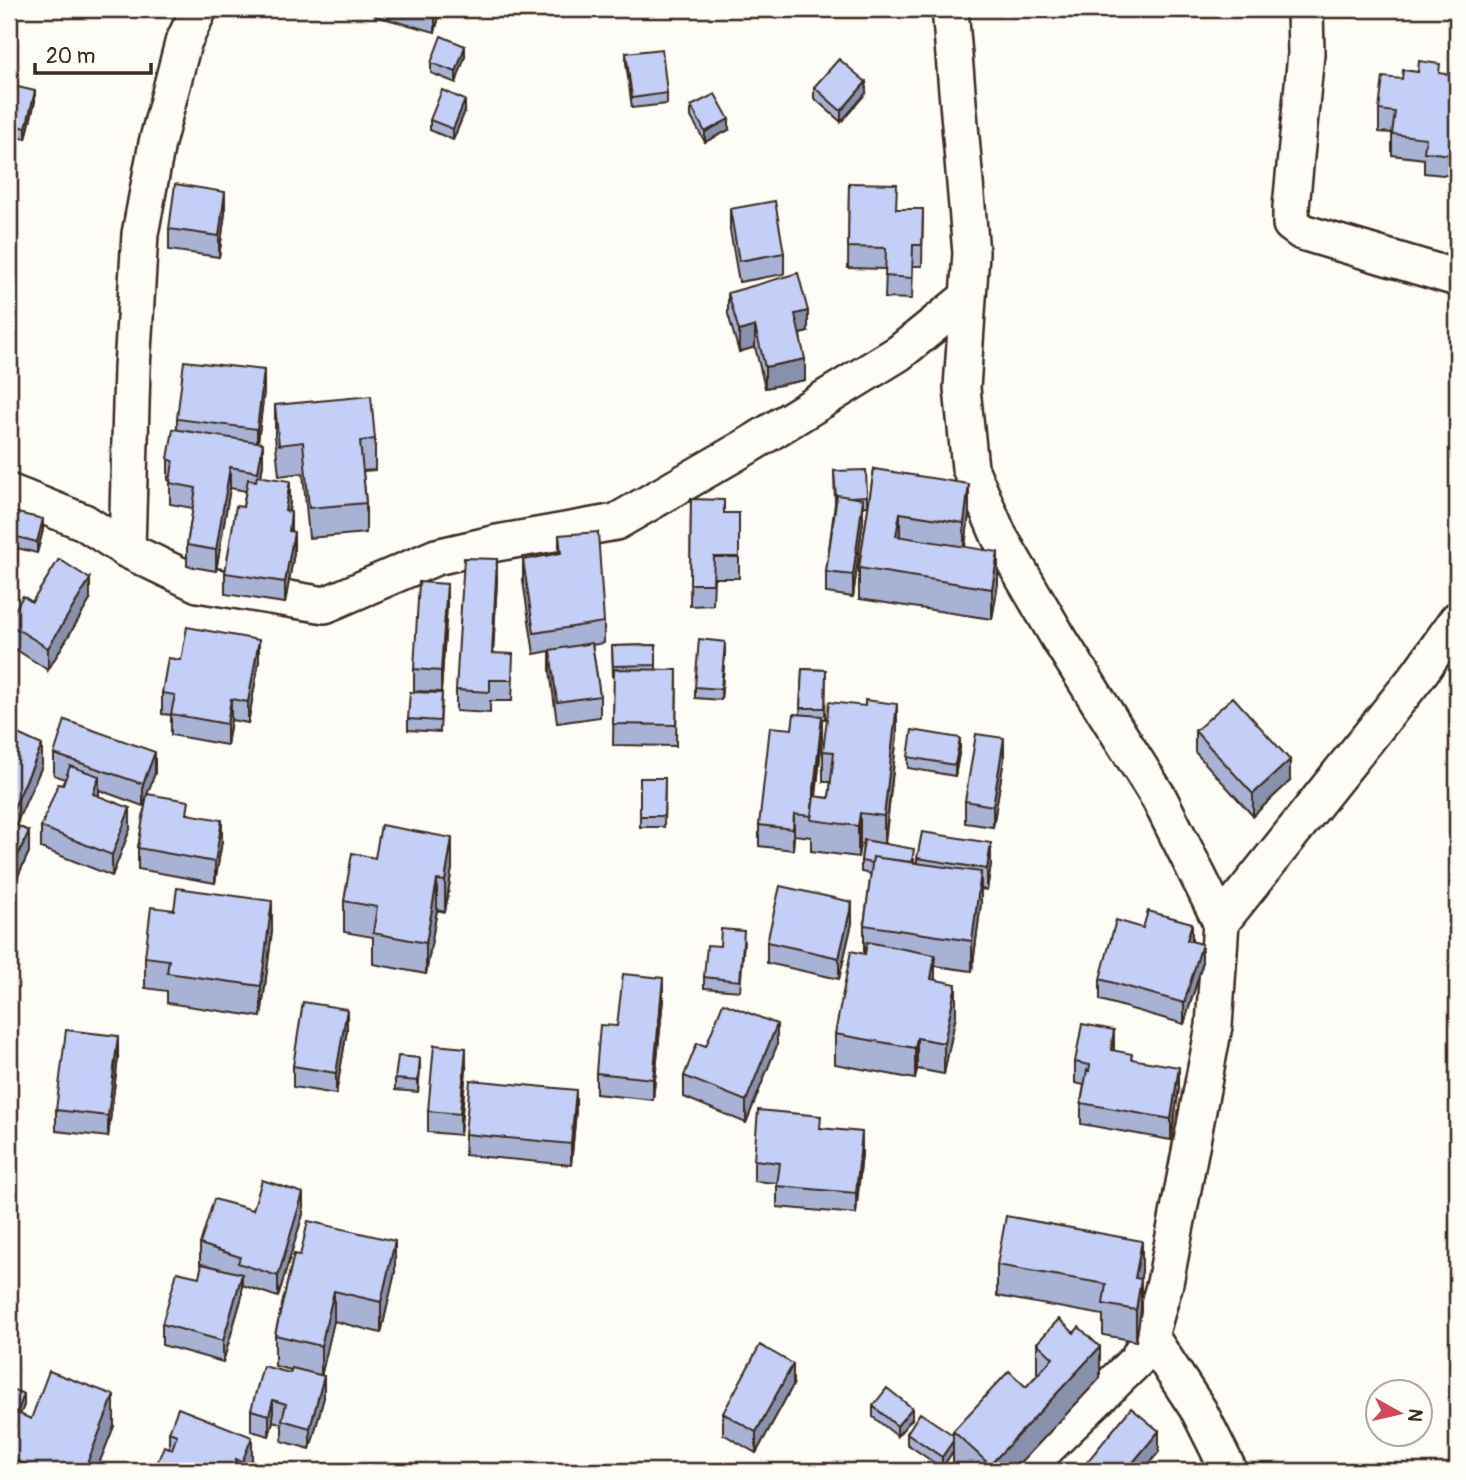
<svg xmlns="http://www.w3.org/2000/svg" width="1466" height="1480" font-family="Pangolin,sans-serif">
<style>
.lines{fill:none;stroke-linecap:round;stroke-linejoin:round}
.street-casing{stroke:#3b2a1e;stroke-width:40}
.street{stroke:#fdfcf7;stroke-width:35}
.wall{fill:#a8b2d4;stroke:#3b2a1e;stroke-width:2}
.shaded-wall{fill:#8891ac;stroke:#3b2a1e;stroke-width:2}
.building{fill:#c3cff6;stroke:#3b2a1e;stroke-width:2}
</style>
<rect width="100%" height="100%" fill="#fdfcf7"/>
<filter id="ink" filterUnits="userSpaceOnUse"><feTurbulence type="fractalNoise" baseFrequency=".0143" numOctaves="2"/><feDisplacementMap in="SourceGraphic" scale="14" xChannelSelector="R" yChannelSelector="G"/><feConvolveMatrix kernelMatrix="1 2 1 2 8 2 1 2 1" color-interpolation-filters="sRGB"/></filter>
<g filter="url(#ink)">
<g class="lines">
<g class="street-casing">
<path id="street" d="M950,9L971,253L962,388L970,468L999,536L1058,637L1159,798L1221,922L1214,1026L1165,1283L1150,1336L1137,1360L1023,1471
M1305,9L1306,54L1291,207V224L1302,232L1457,278
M9,492L84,522L127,550L198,584L325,605L436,557L497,543L616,522L746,447L899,353L968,297
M127,550L132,368L140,234L157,143L183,43L199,9
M1221,922L1419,674L1457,620
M1150,1336L1199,1411L1229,1471"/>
</g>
<use href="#street" class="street"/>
</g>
<path class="wall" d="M375,9H441L435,32L375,16Z
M626,53L667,93V104L632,108L626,63Z
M465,56L456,83L431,73V63Z
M1418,72L1457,76V168L1453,167V176L1424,173V159L1392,155V133L1379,132V110L1402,79Z
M814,87L866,93L841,122L814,98Z
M9,88L35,101L26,139L9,135Z
M691,106L729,130L705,142L691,117Z
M465,111L453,140L430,130V120Z
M849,183L897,209H923L922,266H913L912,299L885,298L886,269L848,268Z
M730,209L784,253V274L739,282L730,230Z
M225,213L219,257L169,250V229Z
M728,293L808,332L800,334L805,380L765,388L755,347L739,352L728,314Z
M264,391L258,442L263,464L261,477L290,503L289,512L294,553L285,603L225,594V573L243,507L246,491L230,488L216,571L187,566V545L193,508L170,504V481L168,480V459L177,430V419Z
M275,405L375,439V470L363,471L366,503V533L309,538L303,473L279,476L275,436Z
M874,469L969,514L965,547L998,583L992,619L859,599V568Z
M834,471L867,496V506L863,507V520L853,597L826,593V572L835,503Z
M691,499L724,513H739V578H714L713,605L690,606Z
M9,511L43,530L37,553L9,546Z
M559,535L604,622V643L592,645L600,696V717L557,723L550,671V651L534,654L523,581V560L559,553Z
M9,547L17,560L12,582L9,581Z
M497,580L493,653L513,675L512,701H490V713L456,711V690Z
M90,600L48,670L9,645V620Z
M447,605L441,692L414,691V669Z
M656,645V670H677L676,746L613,745L614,677H613L612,646Z
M725,653L721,700L695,698V687Z
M181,660L259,661L248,723L231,720L227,745L171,735V715L162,714V693Z
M802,669L826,670L825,719H822V738L816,797L829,798L831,782H823V751L897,735L885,844L914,859V862L917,863V858L991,864L987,890L981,889V903L972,971L935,966V980L956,1015L944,1074L917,1069L915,1079L835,1064V1034L864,954V925L871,874L861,872V861L863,844H860L858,857L811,851V837L794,835L793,850L759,846V825L792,729L800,714Z
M442,693L440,732L408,730V719Z
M9,730L42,766L15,825L29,852L17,878L11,875V886L9,890Z
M1195,731L1290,781L1253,816L1195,752Z
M960,748L955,776L908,768V757Z
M54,754L155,773L147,794L189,814L222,841L215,883L138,869V848L147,796L143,806L99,790V797L130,829L112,876L41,848V827L65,779L54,775Z
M1004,759L993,827L965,823V801Z
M640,778H665L664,827H640Z
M375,858L452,868L445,912L437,910L426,974L373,964V937L344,932V901Z
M852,923L839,979L767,963V942Z
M272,931L261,1017L167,1003V991L145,988V957Z
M744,942L740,991L704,988V977L720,946Z
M1192,942L1202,965L1184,1024L1100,1000V979Z
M663,999L653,1100L596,1094V1073L617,1026Z
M347,1030L336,1094L293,1087V1066Z
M777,1045L746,1123L684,1097V1076L706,1046Z
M1114,1051L1132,1059L1179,1088L1171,1140L1081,1124V1103L1084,1085L1075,1083V1062Z
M118,1058L108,1137L56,1131V1110Z
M420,1069L418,1092L395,1090V1079Z
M466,1069L460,1135L428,1132V1111Z
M576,1111L571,1165L465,1155V1134Z
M821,1128L862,1153L856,1214L777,1207V1183L754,1181V1160Z
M253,1210L303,1214L278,1297L242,1285V1296L223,1362L162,1345V1324L199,1277L202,1266L200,1265V1244Z
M294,1254L395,1272L381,1333L334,1321L321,1375L324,1397L310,1449L282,1441V1424L273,1421L269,1436L251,1431V1410L290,1373L291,1370L275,1366V1335Z
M997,1265L1142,1271L1140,1279L1141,1310L1136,1341L1103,1335V1315L997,1296Z
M1037,1343L1100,1378L1013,1471H963L953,1462V1451L942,1468L907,1444V1433L953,1435V1431L1026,1387L1038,1374L1037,1373Z
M793,1385L756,1453L723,1434V1413Z
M9,1388L24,1405L20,1415L31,1419L114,1426L96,1471H9Z
M873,1406L912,1419L897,1436L873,1417Z
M169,1432L252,1458L247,1471H154L169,1448Z"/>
<path class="shaded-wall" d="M436,9H441L435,32V11Z
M465,46V56L456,83V72Z
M866,82V93L841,122V111Z
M35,91V101L26,139V128Z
M465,100V111L453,140V129Z
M729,119V130L705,142V132Z
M225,192V213L219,257V236Z
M808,311V332L795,335V314Z
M755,326V347L739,352V331Z
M805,359V380L765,388V367Z
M264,370V391L257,450V429Z
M263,443V464L258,493V472Z
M230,467V488L216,571V550Z
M290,481V503L285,532V511Z
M969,484V514L964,554V523Z
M863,499V520L853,597V575Z
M291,512V533L289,531Z
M900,513V544L896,536Z
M43,519V530L37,553V542Z
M294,532V553L285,603V582Z
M17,549V560L12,582V572Z
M998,552V583L992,619V589Z
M497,559V580L492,674V653Z
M90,579V600L48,670V648Z
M447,584V605L441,692V671Z
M259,640V661L248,723V702Z
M725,642V653L721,700V689Z
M231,699V720L227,745V724Z
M897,704V735L884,847V816Z
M822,716V738L813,820L812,816Z
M960,738V748L955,776V765Z
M1004,738V759L993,827V806Z
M42,745V766L12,833V812Z
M155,752V773L143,806V784Z
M1290,760V781L1253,816V794Z
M99,776V797L93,794Z
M130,808V829L112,876V855Z
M860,813V844L858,857V826Z
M794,814V835L793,850V829Z
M222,820V841L215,883V862Z
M29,831V852L17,878V857Z
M452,838V868L445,912V881Z
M991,843V864L987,890V869Z
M11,864V886L9,890V869Z
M981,872V903L972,971V941Z
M437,880V910L426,974V943Z
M272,901V931L261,1017V986Z
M852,902V923L839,979V958Z
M1192,923V945L1187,940Z
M1202,944V965L1184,1024V1003Z
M935,955V986L931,979Z
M663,978V999L653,1100V1079Z
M956,984V1015L944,1074V1043Z
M347,1009V1030L336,1094V1073Z
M777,1024V1045L746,1123V1101Z
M1114,1030V1051L1111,1050Z
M118,1036V1058L108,1137V1116Z
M917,1038V1069L915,1079V1048Z
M466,1048V1069L460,1135V1114Z
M420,1058V1069L418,1092V1081Z
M1179,1067V1088L1171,1140V1119Z
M576,1090V1111L571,1165V1144Z
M862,1132V1153L856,1214V1193Z
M303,1193V1214L278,1297V1276Z
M395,1241V1272L381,1333V1302Z
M1142,1241V1271L1135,1309V1278Z
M242,1274V1296L223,1362V1341Z
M1141,1279V1310L1136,1341V1310Z
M334,1291V1321L321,1377V1346Z
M1100,1347V1378L1013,1471H990V1465Z
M793,1364V1385L756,1453V1432Z
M324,1376V1397L310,1449V1428Z
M24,1394V1405L12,1436V1425Z
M114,1395V1426L96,1471H84Z
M273,1400V1421L269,1436V1415Z
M912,1408V1419L897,1436V1426Z
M1159,1431V1452L1143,1471H1126Z
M252,1437V1458L247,1471H242V1462Z
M953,1441V1451L942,1468V1457Z
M236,1459V1471H232Z"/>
<path class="building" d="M441,36L465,46L456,72L431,63Z
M662,49L667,93L632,98L626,53Z
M839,59L866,82L841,111L814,87Z
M1419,61L1440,64L1439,73L1457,76V147L1453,146V155L1424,152L1426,138L1392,134L1395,112L1379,110L1383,77L1402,79L1403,70L1418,72Z
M9,85L35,91L26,128L9,124Z
M442,90L465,100L453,129L430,120Z
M715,94L729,119L705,132L691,106Z
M849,183L897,184L896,209H923L922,245H913L912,278L885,276L886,248L848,247Z
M175,184L225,192L219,236L169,229Z
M775,201L784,253L739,261L730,209Z
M798,273L808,311L795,314L805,359L765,367L755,326L739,331L728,293Z
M184,361L264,370L257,429L177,419Z
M371,396L375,439L360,441L366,503L309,508L303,442L279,445L275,405Z
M173,429L263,443L258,472L230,467L216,550L187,545L196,488L170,483L173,461L168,459Z
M874,469L969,484L964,523L900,513L896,536L998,552L992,589L859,568Z
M866,470L867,496L850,497L837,495L836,498L834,471Z
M257,476L290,481L285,511L291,512L289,531L294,532L285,582L225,573L236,506L243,507L248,479L256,481Z
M837,495L863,499L853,575L826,572Z
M691,499L724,500V513H739V557H714L713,584H690Z
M9,511L43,519L37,542L9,535Z
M598,532L604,622L534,633L523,560L561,553L559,535Z
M9,547L17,549L12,572L9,571Z
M464,558L497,559L492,653L513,654L512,680H490V692L456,690Z
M59,559L90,579L48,648L9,624V620L23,596L32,602Z
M419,582L447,584L441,671L414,669Z
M187,627L259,640L248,702L231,699L227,724L171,714L175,695L162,693L168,658L181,660Z
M699,639L725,642L721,689L695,687Z
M592,643L600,696L557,702L550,650Z
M656,645V665L613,666L612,646Z
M614,669L677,670L676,725L613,724Z
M802,669L826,670L825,708H800Z
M410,692L442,693L440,721L408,719Z
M1233,697L1290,760L1253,794L1195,731Z
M865,700L897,704L884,816L860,813L858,826L811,820L814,796L829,798L834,752L823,751L829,702L865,706Z
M794,714L822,716L811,816L794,814L793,829L759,825L770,727L792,729Z
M65,720L155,752L143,784L54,754Z
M9,730L42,745L12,812L9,811Z
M912,730L960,738L955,765L908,757Z
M976,734L1004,738L993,806L965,801Z
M70,766L99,776L93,794L130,808L112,855L41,827L58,784L63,785Z
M640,778H665L664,816H640Z
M147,794L189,801L187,814L222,820L215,862L138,848Z
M9,822L29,831L17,857L9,853Z
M381,825L452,838L445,881L437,880L426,943L373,933L377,907L344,901L352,853L375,858Z
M922,832L991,843L987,869L917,858Z
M864,840L914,849L912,862L873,857L872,863L861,861Z
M873,857L981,872L972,941L864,925Z
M780,886L852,902L839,958L767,942Z
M177,888L272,901L261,986L167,973L169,960L145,957L151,907L174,910Z
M1148,911L1192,923L1187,940L1202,944L1184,1003L1100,979L1116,920L1143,928Z
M721,929L744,931L740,981L704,977L707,945L720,946Z
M867,942L935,955L931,979L956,984L944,1043L917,1038L915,1048L835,1034L851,951L865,954Z
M623,974L663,978L653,1079L596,1073L600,1025L617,1026Z
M303,1002L347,1009L336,1073L293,1066Z
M723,1003L777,1024L746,1101L684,1076L697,1043L706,1046Z
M1082,1024L1114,1030L1111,1050L1132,1054L1131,1059L1179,1067L1171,1119L1081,1103L1087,1070L1089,1071L1090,1065L1075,1062Z
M66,1030L118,1036L108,1116L56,1110Z
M434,1045L466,1048L460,1114L428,1111Z
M398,1056L420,1058L418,1081L395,1079Z
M470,1080L576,1090L571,1144L465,1134Z
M758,1110L821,1116L820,1128L862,1132L856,1193L777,1186L780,1163L754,1160Z
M262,1180L303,1193L278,1276L238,1263L240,1257L200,1244L214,1199L253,1210Z
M1006,1216L1142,1241L1135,1278L1141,1279L1136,1310L1103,1304L1106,1284L997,1265Z
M308,1221L395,1241L381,1302L334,1291L321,1346L275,1335L294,1254L300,1256Z
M202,1264L242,1274L223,1341L162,1324L177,1272L199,1277Z
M1059,1319L1074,1333L1079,1327L1100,1347L990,1465L953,1431L1009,1371L1026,1387L1053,1358L1037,1343Z
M760,1345L793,1364L756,1432L723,1413Z
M263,1366L290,1373L292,1368L324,1376L310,1428L282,1420L286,1404L273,1400L269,1415L251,1410Z
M49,1371L114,1395L84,1471H44L9,1458V1428L15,1412L31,1419Z
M9,1388L24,1394L17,1413L15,1412L10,1424H9Z
M887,1388L912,1408L897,1426L873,1406Z
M178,1408L252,1437L242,1462L236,1459L232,1470L236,1471H154L164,1446L172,1449L177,1435L169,1432Z
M1131,1408L1159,1431L1126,1471H1086L1082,1468Z
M920,1413L953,1435V1441L942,1457L907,1433Z"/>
</g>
<rect width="1466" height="1480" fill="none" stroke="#fdfcf7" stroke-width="35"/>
<rect x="18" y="18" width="1431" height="1445" fill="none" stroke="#3b2a1e" stroke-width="2.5" filter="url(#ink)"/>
<g transform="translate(1399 1413) rotate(98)"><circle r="33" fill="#fdfcf7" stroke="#afa8a0" stroke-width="2"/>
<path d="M0-5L12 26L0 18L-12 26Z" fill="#d1495b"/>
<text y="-10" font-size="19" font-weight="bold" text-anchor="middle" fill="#3b2a1e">N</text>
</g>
<path d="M35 63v10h116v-10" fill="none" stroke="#3b2a1e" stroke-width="3.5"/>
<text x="46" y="63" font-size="21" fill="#3b2a1e" stroke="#fdfcf7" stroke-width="5" paint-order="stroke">20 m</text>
</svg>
